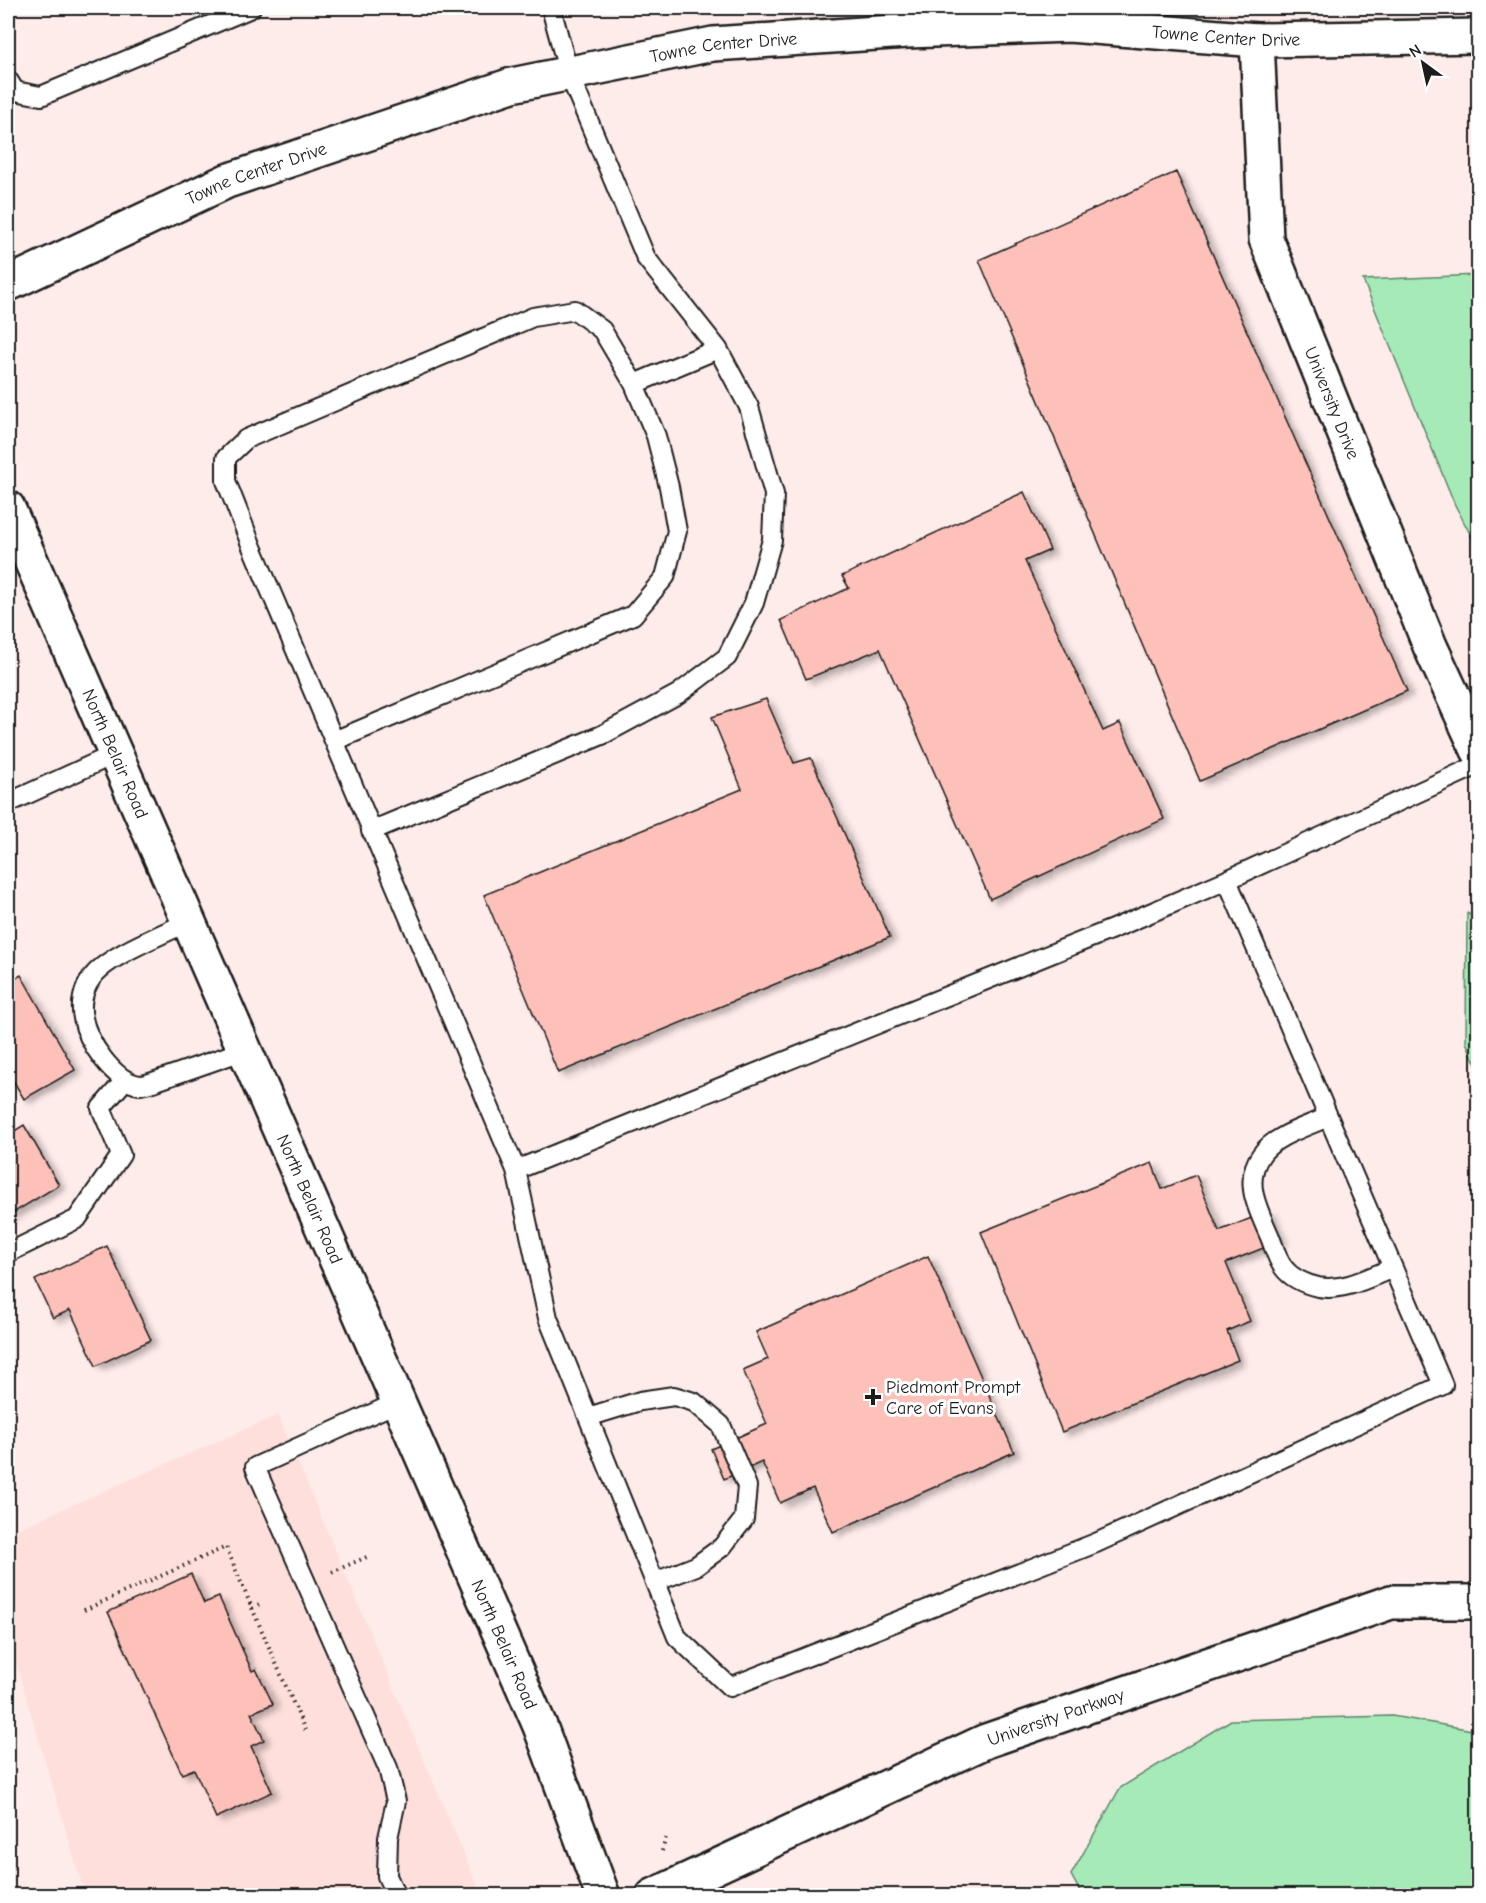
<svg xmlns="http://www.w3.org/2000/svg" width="1486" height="1903" font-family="'Comic Neue',sans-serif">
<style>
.built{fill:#fedfdb}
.green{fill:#a5eab7;stroke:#60836a;stroke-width:1.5}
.building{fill:#fdc1b9;stroke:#1c1c1c;stroke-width:1.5;filter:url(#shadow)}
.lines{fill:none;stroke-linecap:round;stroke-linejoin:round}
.service-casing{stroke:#1c1c1c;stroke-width:22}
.minor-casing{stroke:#1c1c1c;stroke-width:38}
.secondary-casing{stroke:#1c1c1c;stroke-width:38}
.path{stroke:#1c1c1c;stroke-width:4;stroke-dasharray:1.5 4.5;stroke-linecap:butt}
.service{stroke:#fff;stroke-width:18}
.minor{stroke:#fff;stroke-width:33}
.secondary{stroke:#fff;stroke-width:33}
.poi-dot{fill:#1c1c1c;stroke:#fff;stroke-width:2}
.labels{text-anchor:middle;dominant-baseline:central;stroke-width:6;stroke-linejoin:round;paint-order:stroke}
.street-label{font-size:18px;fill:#1c1c1c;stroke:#fff}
.poi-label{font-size:18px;fill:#1c1c1c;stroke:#fff;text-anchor:start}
</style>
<defs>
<filter id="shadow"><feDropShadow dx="6" dy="4" stdDeviation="3" flood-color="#0004"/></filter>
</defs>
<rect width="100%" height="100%" fill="#feecea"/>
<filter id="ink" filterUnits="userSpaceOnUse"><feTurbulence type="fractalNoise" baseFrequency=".0167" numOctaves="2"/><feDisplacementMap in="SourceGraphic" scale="12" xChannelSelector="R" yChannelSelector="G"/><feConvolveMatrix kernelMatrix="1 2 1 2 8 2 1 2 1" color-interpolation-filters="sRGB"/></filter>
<g filter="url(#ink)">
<path class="built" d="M278,1415L481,1895H85L8,1636V1533Z"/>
<path class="green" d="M1478,275V549L1455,505L1363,280Z
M1467,913L1478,919V1069L1466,1042Z
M1392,1716L1478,1731V1895H1082L1071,1875L1120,1788L1231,1720Z"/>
<path class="building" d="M1176,172L1407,691L1200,781L979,260Z
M1024,492L1050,550L1025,561L1103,731L1120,723L1164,819L990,899L880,649L806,679L781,620L849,588L842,576Z
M766,699L794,763L811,758L890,937L558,1073L484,895L742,789L712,717Z
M21,975L75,1070L24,1099L8,1072V983Z
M24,1125L59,1185L8,1216V1135Z
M1152,1163L1162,1189L1196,1175L1219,1231L1269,1211L1281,1241L1226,1263L1250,1321L1227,1331L1238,1360L1062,1432L981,1232Z
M107,1246L151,1340L96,1366L70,1310L53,1318L35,1280Z
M928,1256L1014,1452L833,1532L813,1488L780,1503L762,1462L724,1479L711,1449L767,1424L743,1370L768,1359L756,1332Z
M191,1574L204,1603L219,1597L252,1671L256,1669L273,1704L251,1713L264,1740L251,1746L272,1792L216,1818L194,1769L182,1774L108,1612Z"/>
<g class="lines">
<g class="service-casing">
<path id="service" d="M8,80L15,91L41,96L251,8
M634,384L718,349
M334,741L633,615L665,577L677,531L669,487L656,436L634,384L602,330L575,310L533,317L246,439L226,458V481L252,547L516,1170L548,1318L677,1637L730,1687L1096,1543L1443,1385L1227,880
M8,803L115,754
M371,831L602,735L678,694L727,657L754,603L772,540L774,494L749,407L718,349L646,258L569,74L551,8
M188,922C164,934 104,957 91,979C83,990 80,1005 83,1018C87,1041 114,1082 140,1085C144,1085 149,1083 153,1082L245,1050
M1328,1117C1308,1126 1273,1136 1261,1155C1242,1182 1259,1211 1270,1237C1274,1247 1277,1259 1283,1267C1291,1278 1305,1284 1318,1287C1343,1292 1370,1277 1393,1268
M516,1170L1115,928L1227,880L1478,765
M8,1253L77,1219L121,1155L101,1108L125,1080
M588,1417L640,1401L674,1396L694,1402L721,1425L747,1486L744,1519L722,1547L696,1566L655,1582
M396,1896L387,1876L388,1838L396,1801L388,1768L255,1467L398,1402"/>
</g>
<g class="minor-casing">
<g id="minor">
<path id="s1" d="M1257,40L1266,239L1430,646L1478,750"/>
<path id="s2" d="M653,1896L986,1741L1391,1602H1478"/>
</g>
</g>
<g class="secondary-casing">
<g id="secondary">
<path id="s3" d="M8,284L227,181L512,85L713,44L907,31L1069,25L1257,40L1478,36"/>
<path id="s4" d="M8,508L540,1726L603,1896"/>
</g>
</g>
<path class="path" d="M332,1572L369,1556
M252,1608L305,1730
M84,1610L226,1547L252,1608L259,1605
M662,1851L666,1837"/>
<use href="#service" class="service"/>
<use href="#minor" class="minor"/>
<use href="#secondary" class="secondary"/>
</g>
</g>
<path class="poi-dot" d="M870 1388h6v6h6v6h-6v6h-6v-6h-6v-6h6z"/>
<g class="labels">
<g class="street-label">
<text stroke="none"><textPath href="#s3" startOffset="1262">Towne Center Drive</textPath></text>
<text stroke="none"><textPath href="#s3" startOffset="758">Towne Center Drive</textPath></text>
<text stroke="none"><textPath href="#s3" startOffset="272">Towne Center Drive</textPath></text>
<text stroke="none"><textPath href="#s1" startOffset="376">University Drive</textPath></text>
<text stroke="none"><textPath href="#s4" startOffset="268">North Belair Road</textPath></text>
<text stroke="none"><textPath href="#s4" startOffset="754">North Belair Road</textPath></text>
<text stroke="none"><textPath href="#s4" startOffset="1240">North Belair Road</textPath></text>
<text stroke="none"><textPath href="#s2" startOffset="441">University Parkway</textPath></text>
</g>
<g class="poi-label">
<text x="886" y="1387">Piedmont Prompt<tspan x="886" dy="21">Care of Evans</tspan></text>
</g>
</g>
<rect width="1486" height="1903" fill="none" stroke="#fff" stroke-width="30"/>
<rect x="15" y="15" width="1456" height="1873" fill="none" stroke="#1c1c1c" stroke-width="2" filter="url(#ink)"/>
<g transform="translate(1423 63) rotate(327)" stroke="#ffffff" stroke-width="4.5" paint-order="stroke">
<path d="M0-4.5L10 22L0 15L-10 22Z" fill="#1c1c1c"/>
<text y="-9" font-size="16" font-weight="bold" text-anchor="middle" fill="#1c1c1c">N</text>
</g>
</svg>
